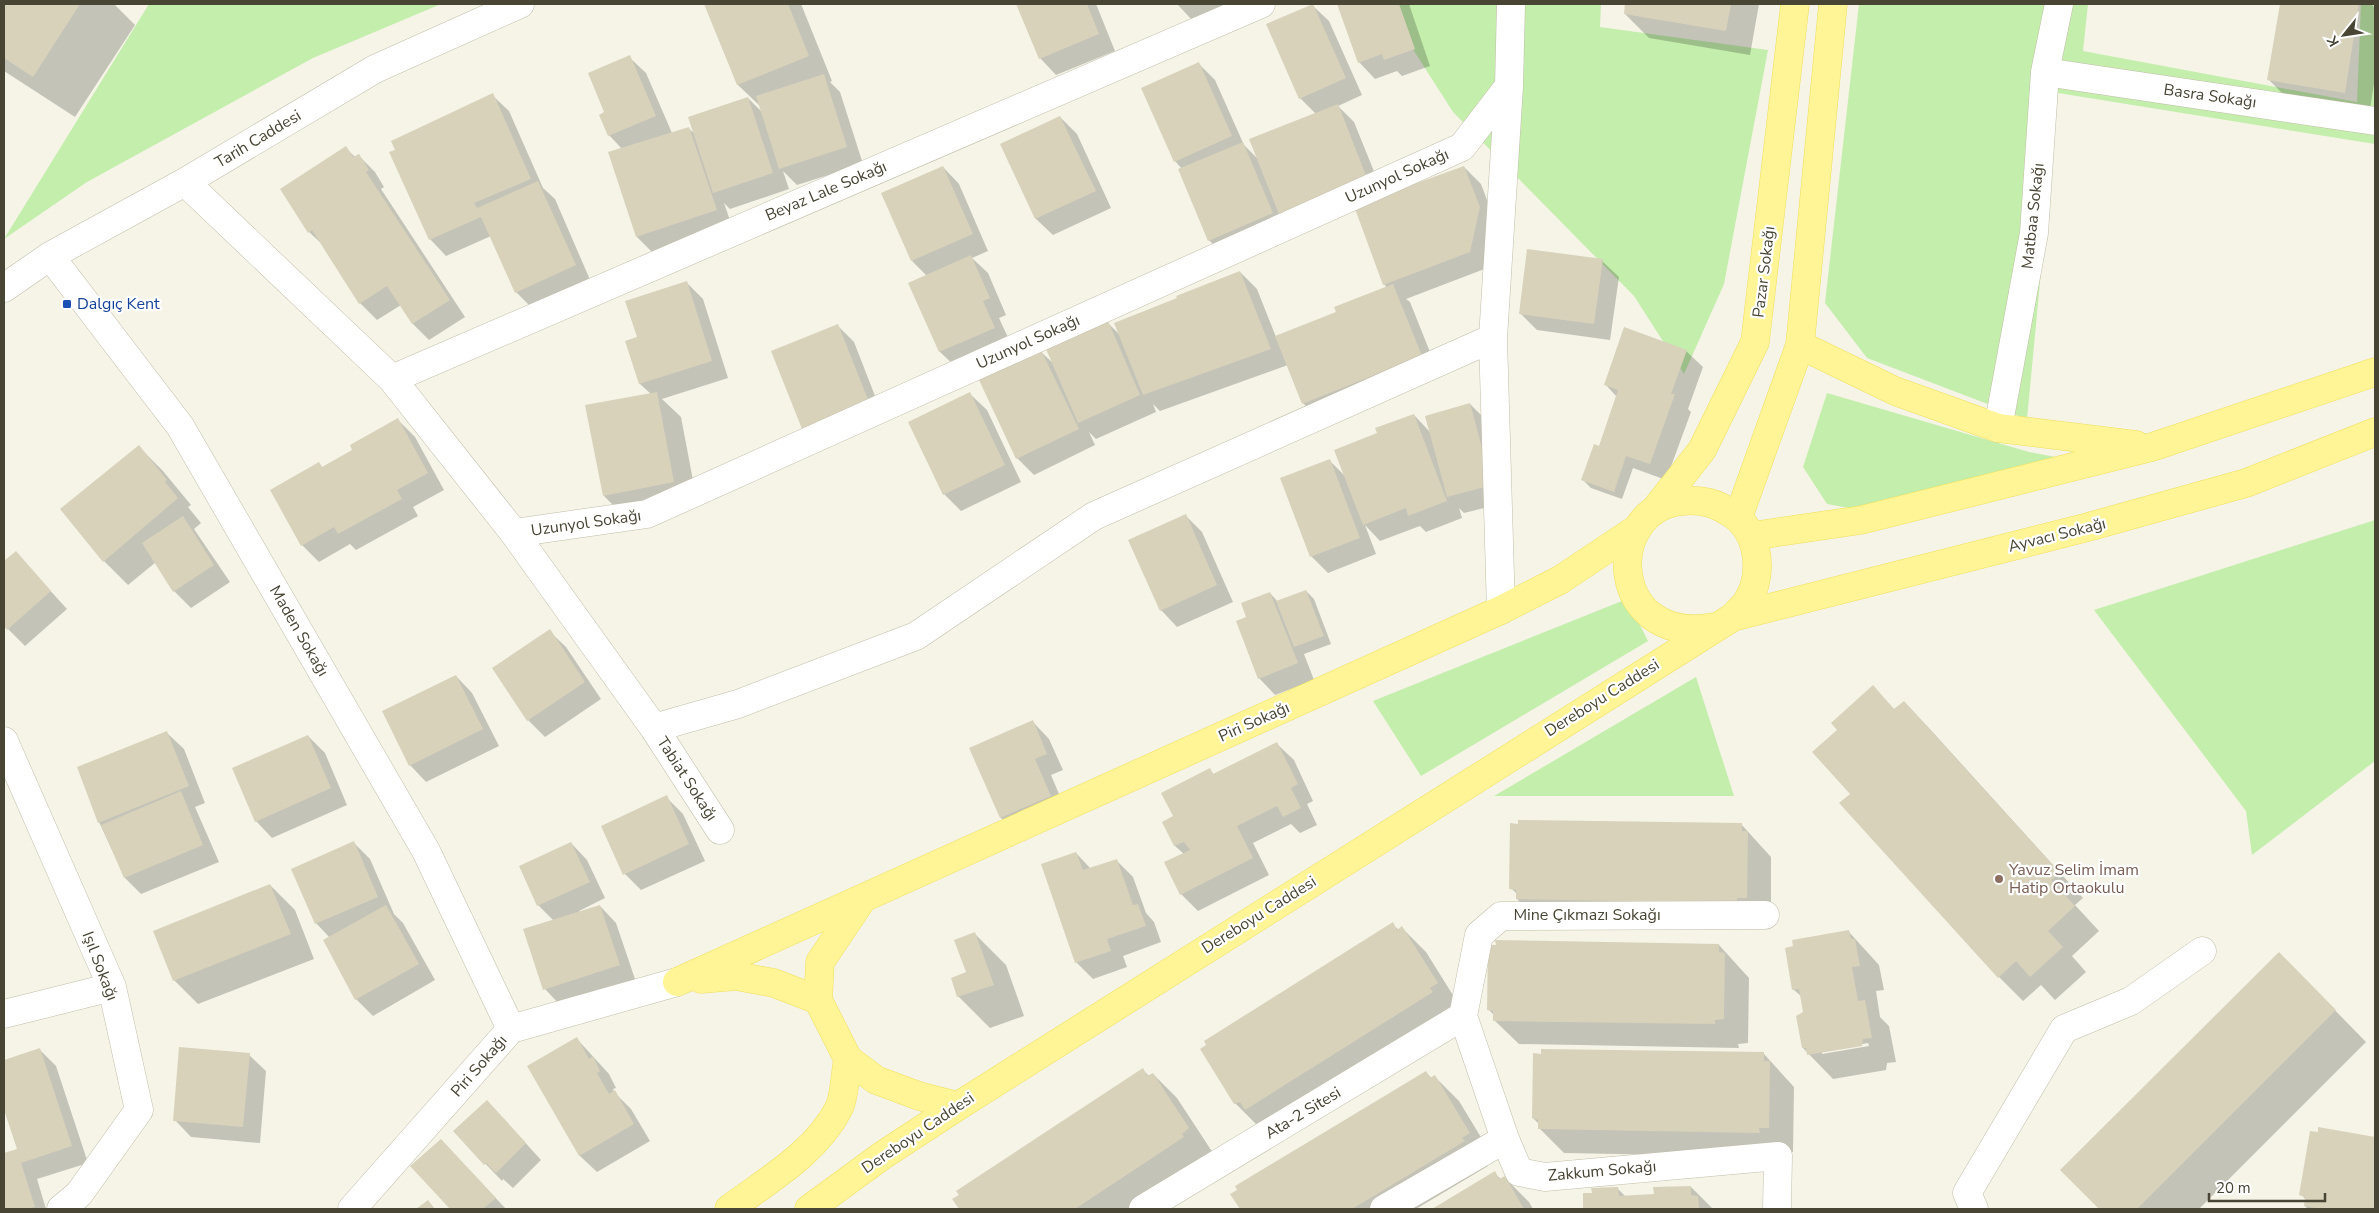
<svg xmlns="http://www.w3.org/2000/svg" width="2379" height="1213" font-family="'Nunito Sans',sans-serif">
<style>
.green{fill:#c4eeac}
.shadow{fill:#0003;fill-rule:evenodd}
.building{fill:#d8d2bb}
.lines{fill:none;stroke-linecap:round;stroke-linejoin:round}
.minor-casing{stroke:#c2bea9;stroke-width:29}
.major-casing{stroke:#f0df5a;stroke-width:29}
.minor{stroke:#fff;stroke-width:28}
.major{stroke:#fff597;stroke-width:28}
.transit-dot{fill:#1a4fb4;stroke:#fff;stroke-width:2}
.education-dot{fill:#8d6e63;stroke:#fff;stroke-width:2}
.labels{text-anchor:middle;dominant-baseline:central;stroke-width:4.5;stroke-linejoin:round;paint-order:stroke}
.street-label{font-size:16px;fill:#494535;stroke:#fff}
.transit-label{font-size:16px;fill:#164399;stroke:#fff;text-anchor:start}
.education-label{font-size:16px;fill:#785e54;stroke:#fff;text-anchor:start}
</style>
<rect width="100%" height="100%" fill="#f5f4e7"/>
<path class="green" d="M149,4H441L313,58L87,182L4,239Z
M1384,4H1601L1600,27L1768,50L1724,284L1684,374L1634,296L1453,112Z
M1859,4H2088L2083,51L2357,102L2361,4H2375V144L2058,93L2027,419L1867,358L1825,303Z
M1827,393L2029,452L2092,464L1871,512L1827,504L1803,467Z
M2375,520V761L2252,855L2246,811L2094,610Z
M1627,599L1648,641L1421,776L1373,701Z
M1696,677L1734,796H1494Z"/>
<path class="shadow" d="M4,4H114L135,25L75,117L4,71Z
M705,4H801L832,81L830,82L840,92L863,164L797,185L783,171L789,189L730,209L724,203L732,226L653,253L637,237L622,149L609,135L606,113L629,57L646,73L672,133L688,128L695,134L748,98L763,113L761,107L738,85Z
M1017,4H1096L1115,51L1056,75L1040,58Z
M1177,4H1239L1194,22Z
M1339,4H1409L1430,66L1402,76L1397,71L1375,79L1359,62Z
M1627,4H1759L1750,55L1649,38L1625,14Z
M2281,4H2371L2375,8V77L2369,116L2293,104L2269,80Z
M1312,5L1329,21L1362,95L1338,106L1354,122L1384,196L1464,167L1481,184L1496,224L1487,268L1406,299L1410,302L1438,372L1319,420L1303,403L1288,365L1160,411L1153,404L1156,412L1096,439L1089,432L1095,445L1034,475L1017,458L1041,352L1054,364L1108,323L1120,335L1240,272L1257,289L1276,337L1337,312L1387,288L1384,284L1356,206L1225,257L1209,240L1182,169L1175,161L1199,64L1215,80L1244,145L1259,160L1316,114L1300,98Z
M492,95L509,111L543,188L555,199L591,282L532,308L516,292L491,236L446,256L430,239Z
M1060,117L1077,134L1111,208L1053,235L1036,219L1001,145Z
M346,148L355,157L358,155L375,172L384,187L381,189L465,317L429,340L413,324L401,305L377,320L360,303L324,246L309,232Z
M943,167L959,184L988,251L972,258L988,273L1006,315L999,318L1011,344L957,368L940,352L927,276L912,261Z
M1602,261L1619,277L1610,340L1537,330L1520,313Z
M687,283L703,299L728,378L662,399L681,417L698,507L628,520L604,496L651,394L640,384L627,342L639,338Z
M838,326L854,342L884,419L820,444L803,428Z
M1686,351L1703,367L1688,409L1691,412L1666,480L1633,468L1622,499L1591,488L1583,480L1599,447L1617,397L1605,384Z
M970,394L987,410L1021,482L961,511L944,494Z
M1470,404L1487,421L1508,502L1464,513L1459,508L1462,518L1426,532L1420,526L1380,541L1365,525L1376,554L1328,573L1311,556L1329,460L1346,477L1379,433L1414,415L1430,432Z
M398,420L415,437L444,490L413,507L418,516L356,550L350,544L319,562L302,545L319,464L323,468L354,451Z
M139,447L163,471L191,505L188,507L201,523L194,529L230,582L191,608L174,591L156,562L128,585L104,561Z
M1185,515L1202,532L1233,602L1177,627L1161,610Z
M16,553L67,609L25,646L4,625V563Z
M1306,591L1314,599L1331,644L1304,654L1314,680L1275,695L1259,678L1248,618L1270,593L1278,602Z
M549,631L566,647L601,699L545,737L528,720Z
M456,676L472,693L499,746L426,782L410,765Z
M1872,687L1895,710L1904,702L1928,727L2083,898L2075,905L2099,931L2072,956L2086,972L2055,1000L2041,985L2023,1001L1999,977L1851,794L1839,730Z
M1033,722L1049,739L1063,770L1051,775L1067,813L1018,834L1001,818L971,749Z
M167,733L184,749L205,803L195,807L219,862L141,894L125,878L99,822Z
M308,736L325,753L347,805L272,838L256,821Z
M1277,744L1294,760L1313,801L1307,804L1317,825L1300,833L1291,824L1253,843L1269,875L1198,911L1181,894L1184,854L1175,846L1164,822L1175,817L1209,770L1215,775Z
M666,797L683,814L705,861L641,890L625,874Z
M1741,824L1771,857V922L1541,923L1517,899V894L1511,888Z
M354,843L370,859L394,914L403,923L435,980L373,1016L356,999L330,938L316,923Z
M571,843L587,860L605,898L579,911V912L600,906L616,923L636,982L561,1006L545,989L554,921L538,905L520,867Z
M1076,853L1091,869L1116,860L1133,877L1146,913L1154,922L1161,942L1123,956L1127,967L1093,979L1076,962Z
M270,885L295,910L314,959L198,1004L174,980Z
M1392,924L1399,930L1402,928L1426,952L1461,1008L1260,1128L1235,1103Z
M1849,932L1879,965L1884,990L1876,991L1880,1017L1889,1026L1896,1062L1887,1063L1886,1070L1833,1079L1803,1048L1804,1013L1802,997L1793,989ZM1868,1043L1869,1046L1822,1054V1051Z
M975,934L1006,965L1024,1016L990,1028L958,996L967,973Z
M1719,945L1749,978L1748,1043L1738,1044L1739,1048L1519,1044L1494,1020V1015L1488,1009Z
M2279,953L2366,1042L2199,1209H2101L2062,1170Z
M577,1039L609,1074L616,1088L613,1089L614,1092L631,1109L650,1141L597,1172L580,1156L528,1066Z
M39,1049L56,1066L88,1163L37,1179L46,1209H4V1154L18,1150L4,1106V1061Z
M1764,1054L1794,1087L1793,1152H1783L1784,1157L1564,1153L1539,1128V1124L1533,1118Z
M249,1055L266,1071L260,1143L191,1137L175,1120Z
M1143,1070L1149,1076L1153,1074L1177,1098L1213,1153L1136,1209H961L954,1199Z
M1426,1072L1432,1079L1435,1077L1459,1101L1493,1157L1485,1163L1488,1166L1416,1209H1241L1232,1194Z
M503,1118L541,1160L513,1188L503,1179L502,1181L455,1132Z
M2320,1129L2375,1138V1209H2308L2305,1206L2306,1200L2301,1194Z
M412,1166L473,1174L506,1209H452Z
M1494,1173L1501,1179L1504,1177L1529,1202L1533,1209H1434Z
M1691,1187L1713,1209H1584V1195L1618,1189L1626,1197L1655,1195Z"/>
<path class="building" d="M4,4H80L33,77L4,58Z
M704,4H788L809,56L737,85Z
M1016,4H1087L1099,34L1039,59Z
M1313,4L1346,78L1299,99L1266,24Z
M1337,4H1399L1415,49L1384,60L1382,54L1358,63Z
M1625,4H1731L1726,31L1624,14Z
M2280,4H2359L2345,93L2267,80Z
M630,55L656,116L608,136L599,115L604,112L588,73Z
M1199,62L1232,136L1174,162L1141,88Z
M824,74L847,147L779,169L756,96Z
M493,93L531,179L474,203L477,208L538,181L576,265L515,293L481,217L429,240L389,152L395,150L391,141Z
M748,97L773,173L713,193L688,117Z
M1338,104L1367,178L1279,214L1249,139Z
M1060,116L1096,191L1035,219L1000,144Z
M689,127L717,210L636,237L608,152Z
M1243,142L1273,213L1208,241L1178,169Z
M346,146L353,157L359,154L369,170L366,172L450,300L412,324L387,286L359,304L312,230L308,233L280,189Z
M943,166L973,234L911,261L881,193Z
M1464,166L1480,207L1470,252L1383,285L1354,206Z
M1527,249L1603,259L1594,324L1519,314Z
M971,255L990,298L983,301L995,328L939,352L908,283Z
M1240,271L1271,349L1143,395L1114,323L1177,298L1176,296Z
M687,281L712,361L639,384L625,341L637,337L625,301Z
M1393,284L1422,356L1302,404L1275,336L1336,312L1334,307Z
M1108,321L1140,395L1078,423L1046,349Z
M838,324L869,402L802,429L771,351Z
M1624,327L1687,350L1671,394H1675L1650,464L1626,456L1614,492L1581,480L1594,444L1599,446L1618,390L1604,385Z
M1041,350L1079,429L1016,459L979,380Z
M657,392L674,482L603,496L585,405Z
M970,392L1005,465L943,495L908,422Z
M1470,403L1492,485L1447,497L1425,416Z
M1414,414L1447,501L1408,516L1406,508L1363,525L1334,450L1377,433L1375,428Z
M398,418L428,473L397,490L402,499L338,534L334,527L301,546L270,490L319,462L322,467L352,450L350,445Z
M139,445L167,480L165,482L178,498L103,562L60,509Z
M1330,459L1360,538L1310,557L1280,478Z
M1186,514L1217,585L1160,611L1128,540Z
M183,516L214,565L173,592L142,543Z
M16,551L51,591L7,630L4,626V561Z
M1306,590L1324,636L1294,647L1276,601Z
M1270,592L1298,663L1258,679L1236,621L1246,617L1241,603Z
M550,629L585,682L527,721L492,668Z
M456,675L483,729L409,766L382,711Z
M1873,685L1894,709L1904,701L2060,873L2051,880L2075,906L2048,931L2063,947L2030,977L2016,961L1998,978L1839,803L1850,794L1812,752L1837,730L1831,723Z
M1033,720L1047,754L1035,759L1051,796L1000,818L969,748Z
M167,731L189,786L98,823L77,767Z
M308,735L331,788L255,822L232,768Z
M1277,742L1298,784L1291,788L1301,808L1283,817L1277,806L1237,826L1253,858L1180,895L1164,862L1190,850L1184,842L1174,846L1162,822L1173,816L1161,793L1210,768L1213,774Z
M181,791L203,845L124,878L101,825Z
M667,795L689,844L623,875L601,826Z
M1518,820L1742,823V831H1748L1747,898H1737V903L1516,899V890L1509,889L1510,823L1518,824Z
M354,841L378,897L315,924L291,869Z
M571,842L590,882L537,906L519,866Z
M1076,852L1083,870L1117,859L1133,905L1138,904L1146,926L1107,939L1111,951L1075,963L1041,864Z
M270,884L291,934L173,981L153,931Z
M386,905L419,964L355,1000L323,940Z
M600,905L620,965L543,990L523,929Z
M1393,922L1397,930L1402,926L1438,983L1430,988L1433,992L1245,1110L1240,1102L1234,1104L1200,1049L1206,1045L1204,1041Z
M1849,930L1851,939H1855L1860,966L1852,967L1858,1001L1865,1000L1872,1038L1863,1039L1862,1046L1807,1055L1806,1048H1802L1796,1016L1803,1012L1799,989L1792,990L1785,948L1793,946L1792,940Z
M975,932L994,985L957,997L951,978L966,972L954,940Z
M1495,940L1719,944V952L1725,953L1724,1019L1715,1020V1024L1493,1021V1011L1487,1010L1488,945H1496Z
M2279,952L2336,1010L2137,1209H2099L2060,1170Z
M577,1037L589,1059L593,1056L600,1071L597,1073L609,1094L615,1090L634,1124L579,1156L527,1066Z
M179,1047L250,1053L243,1127L173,1121Z
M40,1048L72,1146L21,1163L35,1207L28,1209H4V1153L17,1149L4,1110V1060Z
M1541,1049L1764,1052V1061H1770L1769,1128H1759L1760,1133L1538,1129V1120L1532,1118L1533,1053L1541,1054Z
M1143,1068L1147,1076L1153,1073L1189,1128L1182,1134L1184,1137L1075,1209H959L952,1199L959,1195L956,1191Z
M1426,1071L1430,1078L1435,1075L1470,1133L1462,1138L1465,1141L1352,1209H1240L1230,1194L1237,1190L1235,1186Z
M487,1100L526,1143L496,1173L486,1163L484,1165L453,1131Z
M2318,1127L2375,1137V1209H2321L2304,1206L2305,1197L2299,1195L2310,1131L2318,1132Z
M441,1139L496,1198L483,1209H450L410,1166Z
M1495,1171L1499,1179L1505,1176L1524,1209H1432Z
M1691,1186V1195L1698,1196L1699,1209H1583V1193H1592L1591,1188L1618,1187L1619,1196L1654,1194L1653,1187Z
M428,1200L435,1209H416Z"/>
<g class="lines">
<g class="minor-casing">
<path id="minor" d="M2045,72L2375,121
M185,182L392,379L514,533L654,728L738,704L916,636L1094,516L1493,338
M50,256L180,426L426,851L511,1029
M4,288L50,256L185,182L375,69L520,4
M392,379L1261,4
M1998,428L2034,233L2045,72L2059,4
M514,533L647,514L1462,147L1509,86L1511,4
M1501,610L1493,338L1509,86
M654,728L720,830
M4,741L112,987L139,1110L79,1194L61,1209
M4,1014L112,987
M1505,1139L1463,1016L1479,935L1501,916L1765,915
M352,1209L511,1029L677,982
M1143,1209L1463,1016
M1384,1209L1505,1139L1519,1172L1545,1177L1778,1156L1777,1209
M1974,1209L1967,1193L2064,1029L2131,1001L2202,951"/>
</g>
<g class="major-casing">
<path id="major" d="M1800,345L1895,391L1998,428L2136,445
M1654,511L1702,450L1755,342L1795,4
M1738,518L1800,345L1833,4
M1752,536L1861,520L2152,447L2375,372
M1733,617L2088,527L2246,483L2375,432
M861,901L820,962L818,1000L848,1059L876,1080L919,1096L958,1106
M701,979L736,976L774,983L818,1000
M677,982L1501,610L1560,580L1638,528
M729,1209C768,1180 816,1153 839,1108C845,1095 845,1073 848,1059
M809,1209L883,1155L958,1106L1733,617C1738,611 1745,606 1748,600C1764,573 1759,532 1732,514C1716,503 1702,499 1682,501C1602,509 1608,647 1714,627"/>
</g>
<use href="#minor" class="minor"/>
<use href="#major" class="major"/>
</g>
<rect class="transit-dot" x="62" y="299" width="10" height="10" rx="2.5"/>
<circle class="education-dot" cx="1999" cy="879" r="5"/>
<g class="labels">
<g class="street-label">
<text transform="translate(2210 96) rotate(8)">Basra Sokağı</text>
<text transform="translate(258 139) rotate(-31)">Tarih Caddesi</text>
<text transform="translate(1397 176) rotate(-24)">Uzunyol Sokağı</text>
<text transform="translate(826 191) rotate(-23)">Beyaz Lale Sokağı</text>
<text transform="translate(2033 216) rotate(-84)">Matbaa Sokağı</text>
<text transform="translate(1764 272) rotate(-83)">Pazar Sokağı</text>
<text transform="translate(1028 342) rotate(-24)">Uzunyol Sokağı</text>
<text transform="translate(586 523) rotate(-8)">Uzunyol Sokağı</text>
<text transform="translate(2057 535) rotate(-14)">Ayvacı Sokağı</text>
<text transform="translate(299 631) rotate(60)">Maden Sokağı</text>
<text transform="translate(1602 698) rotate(-32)">Dereboyu Caddesi</text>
<text transform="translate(1254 722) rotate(-24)">Piri Sokağı</text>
<text transform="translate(687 779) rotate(57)">Tabiat Sokağı</text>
<text transform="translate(1259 915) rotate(-32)">Dereboyu Caddesi</text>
<text x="1587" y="915">Mine Çıkmazı Sokağı</text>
<text transform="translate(100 966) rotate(69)">Işıl Sokağı</text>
<text transform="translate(479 1066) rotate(-49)">Piri Sokağı</text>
<text transform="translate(1303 1113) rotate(-31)">Ata-2 Sitesi</text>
<text transform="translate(918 1133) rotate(-34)">Dereboyu Caddesi</text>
<text transform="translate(1602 1171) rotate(-5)">Zakkum Sokağı</text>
</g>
<g class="transit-label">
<text x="77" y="304">Dalgıç Kent</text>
</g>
<g class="education-label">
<text x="2009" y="870">Yavuz Selim İmam<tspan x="2009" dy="18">Hatip Ortaokulu</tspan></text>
</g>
</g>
<rect width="2379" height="1213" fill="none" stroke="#494535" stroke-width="10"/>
<g transform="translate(2344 35) rotate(240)" stroke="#ffffff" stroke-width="4" paint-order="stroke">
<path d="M0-4L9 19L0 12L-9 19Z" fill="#494535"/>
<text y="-8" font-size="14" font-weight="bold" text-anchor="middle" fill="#494535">K</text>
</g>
<path d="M2209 1193v8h116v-8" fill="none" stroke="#494535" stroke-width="2.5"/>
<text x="2216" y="1193" font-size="15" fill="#494535" stroke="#ffffff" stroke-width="4" paint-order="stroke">20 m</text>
</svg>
